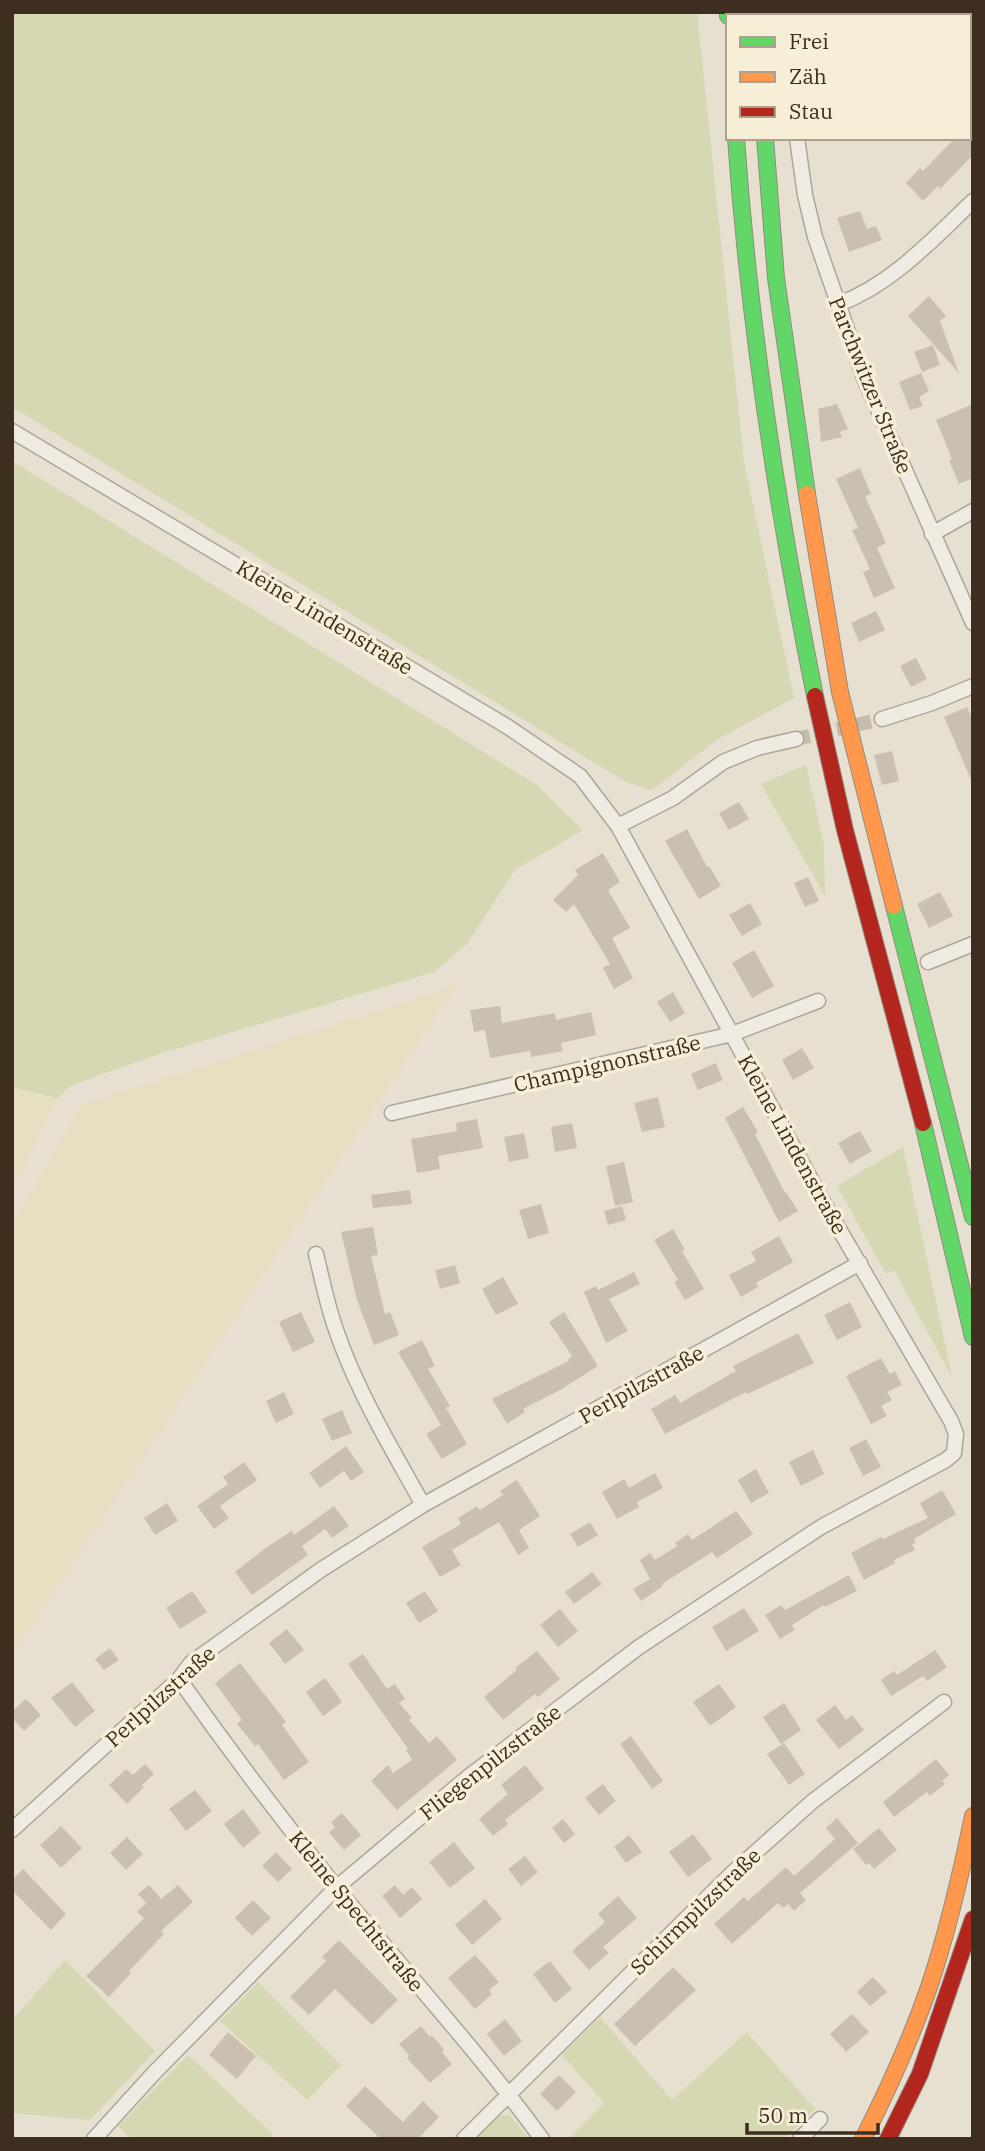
<svg xmlns="http://www.w3.org/2000/svg" width="985" height="2151" font-family="'IBM Plex Serif',serif">
<style>
.farmland{fill:#e6dfc2}
.green{fill:#d6d7b3}
.building{fill:#cbbfb2}
.lines{fill:none;stroke-linecap:round;stroke-linejoin:round}
.street-tunnel{stroke:#c5bcae;stroke-width:14;stroke-dasharray:14 7;stroke-linecap:butt}
.street-casing{stroke:#ada599;stroke-width:17}
.fast-casing{stroke:#928b80;stroke-width:18}
.slow-casing{stroke:#928b80;stroke-width:18}
.jam-casing{stroke:#928b80;stroke-width:18}
.street{stroke:#efebe3;stroke-width:14}
.fast{stroke:#63d668;stroke-width:16}
.slow{stroke:#ff974d;stroke-width:16}
.jam{stroke:#b3261e;stroke-width:16}
.labels{text-anchor:middle;dominant-baseline:central;stroke-width:7;stroke-linejoin:round;paint-order:stroke}
.street-label{font-size:21px;fill:#3d2e20;stroke:#f7eed8}
</style>
<rect width="100%" height="100%" fill="#e7e0d1"/>
<path class="farmland" d="M456,986L259,1282L12,1654V1226L81,1105Z
M12,1087L57,1098L25,1165L12,1182Z"/>
<path class="green" d="M12,12H697L744,462L794,698L718,739L651,791L624,781L12,407Z
M12,461L537,785L583,830L515,870L467,944L434,972L162,1053L72,1085L57,1098L12,1087Z
M806,765L824,845L825,896L761,784Z
M903,1147L952,1377L894,1270L886,1274L837,1186Z
M65,1960L155,2051L90,2120L12,2113V2020Z
M258,1982L341,2065L307,2100L220,2021Z
M600,2017L672,2100L747,2032L815,2109L784,2139H568L604,2103L562,2055Z
M188,2055L273,2134L269,2139H132L118,2126Z
M510,2115L529,2139H475L498,2116Z"/>
<path class="building" d="M955,138H973V155L940,189L938,186L923,201L906,183L920,168L923,171Z
M860,211L867,229L876,226L882,240L849,252L837,218Z
M929,296L946,316L940,321L959,373L908,316Z
M933,345L940,365L922,372L914,352Z
M921,373L929,391L919,397L923,406L910,410L899,382Z
M837,404L848,429L840,432L842,437L821,442L818,409Z
M973,404V478L959,484L949,460L952,459L936,420Z
M860,468L871,494L865,496L886,543L877,548L895,588L874,598L863,572L870,569L852,530L858,528L836,479Z
M876,611L885,630L859,642L851,623Z
M916,658L927,679L911,687L900,666Z
M967,707L973,720V784L944,717Z
M892,751L899,781L882,785L874,755Z
M739,802L749,819L729,830L719,813Z
M687,829L707,867L709,866L721,886L699,899L665,841Z
M603,853L620,882L608,890L630,928L612,938L633,978L614,989L603,968L610,964L574,904L566,912L553,900L578,875L575,870Z
M808,877L819,901L805,907L794,883Z
M940,892L953,916L929,928L917,904Z
M750,903L762,924L742,936L729,915Z
M754,950L774,986L752,998L732,963Z
M673,992L685,1013L670,1022L657,1002Z
M500,1006L502,1023L555,1013L556,1020L591,1012L596,1035L561,1043L563,1051L531,1057L530,1051L490,1058L485,1030L474,1032L470,1010Z
M802,1048L814,1068L793,1080L782,1060Z
M716,1063L723,1080L698,1090L691,1074Z
M658,1097L665,1127L642,1132L634,1103Z
M743,1107L758,1132L755,1134L785,1193L786,1192L798,1211L779,1222L725,1118Z
M477,1119L483,1148L438,1156L440,1169L417,1173L411,1139L457,1131L456,1123Z
M572,1123L577,1148L555,1152L551,1127Z
M860,1131L872,1151L850,1164L838,1143Z
M524,1133L529,1158L509,1162L504,1137Z
M624,1162L633,1202L615,1206L606,1166Z
M410,1190L412,1204L373,1208L371,1195Z
M541,1204L549,1233L528,1239L519,1210Z
M622,1206L626,1220L608,1225L604,1211Z
M373,1227L378,1255L371,1256L385,1314L390,1312L399,1335L374,1345L357,1300L341,1232Z
M673,1229L685,1250L682,1251L704,1289L685,1300L674,1282L678,1280L654,1240Z
M779,1236L793,1262L756,1283L758,1287L741,1297L729,1275L756,1261L751,1252Z
M455,1265L460,1283L440,1289L435,1270Z
M634,1272L640,1284L609,1299L628,1331L606,1343L584,1292L596,1286L598,1290Z
M503,1277L518,1304L496,1315L482,1289Z
M850,1302L862,1327L837,1340L824,1315Z
M301,1312L315,1342L293,1352L279,1322Z
M564,1312L598,1366L560,1390L523,1409L525,1412L507,1424L492,1399L569,1361L568,1359L572,1356L549,1322Z
M798,1333L814,1363L747,1394L746,1392L665,1434L651,1409L675,1395L680,1403L736,1371L733,1366Z
M422,1340L435,1366L428,1369L450,1406L446,1408L467,1444L442,1459L426,1434L441,1425L398,1352Z
M881,1358L890,1374L895,1371L902,1385L887,1392L892,1400L881,1406L887,1416L871,1424L846,1376Z
M284,1392L294,1414L276,1423L266,1401Z
M342,1410L352,1433L332,1441L322,1419Z
M866,1439L881,1467L863,1476L849,1448Z
M346,1446L364,1472L351,1481L344,1471L320,1488L309,1473Z
M813,1450L824,1474L801,1486L789,1462Z
M244,1462L257,1480L220,1506L229,1518L214,1529L197,1506L228,1484L223,1477Z
M756,1469L769,1493L751,1503L738,1480Z
M655,1473L663,1488L637,1502L639,1507L617,1519L602,1492L624,1479L629,1488Z
M517,1480L540,1516L519,1530L529,1548L518,1555L499,1522L452,1550L461,1565L440,1577L422,1547L461,1524L458,1518L477,1506L480,1510L503,1495L500,1491Z
M942,1490L956,1514L914,1539L916,1543L912,1544L915,1550L894,1560L895,1563L864,1580L851,1553L881,1537L883,1539L928,1518L920,1503Z
M167,1503L178,1521L155,1535L144,1518Z
M334,1506L349,1526L332,1538L325,1529L302,1546L308,1555L252,1595L235,1572L267,1547L292,1531L294,1535Z
M736,1511L753,1534L717,1558L712,1552L662,1584L663,1586L641,1601L633,1589L650,1579L640,1560L650,1553L655,1560L677,1546L675,1543L688,1534L692,1540Z
M590,1522L598,1535L578,1547L570,1534Z
M592,1572L602,1584L574,1604L565,1592Z
M849,1575L857,1591L825,1607L824,1605L792,1625L795,1630L780,1639L765,1615L781,1605L785,1610Z
M192,1591L207,1612L180,1629L166,1608Z
M425,1591L438,1611L419,1623L406,1603Z
M744,1608L759,1631L726,1651L712,1627Z
M560,1609L578,1631L558,1647L540,1625Z
M287,1629L304,1650L285,1664L269,1643Z
M110,1648L119,1660L104,1670L95,1659Z
M935,1650L947,1667L927,1681L923,1676L891,1696L881,1680L894,1671L897,1675Z
M537,1651L560,1679L538,1697L535,1694L503,1720L484,1697L517,1670L515,1668Z
M363,1654L387,1689L395,1684L405,1699L399,1703L412,1718L409,1720L429,1743L437,1736L457,1760L397,1810L371,1781L388,1765L393,1773L412,1760L406,1750L408,1749L348,1664Z
M240,1663L286,1722L282,1725L309,1762L284,1780L258,1744L255,1746L237,1724L242,1720L215,1683Z
M325,1678L342,1702L323,1716L306,1692Z
M72,1682L95,1711L75,1727L51,1698Z
M719,1684L736,1707L710,1726L693,1702Z
M26,1699L41,1715L24,1731L12,1718V1711Z
M784,1703L801,1730L781,1744L763,1717Z
M835,1705L846,1720L852,1715L864,1730L839,1749L816,1720Z
M631,1736L663,1781L652,1789L620,1744Z
M784,1743L805,1774L789,1785L767,1754Z
M936,1759L949,1775L942,1781L945,1784L930,1796L927,1792L894,1817L883,1802Z
M145,1764L154,1774L142,1785L144,1787L127,1804L109,1785L126,1769L133,1775Z
M525,1765L544,1789L505,1820L508,1824L493,1836L479,1819L508,1794L501,1785Z
M603,1784L616,1801L599,1815L585,1798Z
M195,1790L212,1811L186,1831L169,1809Z
M243,1809L261,1833L243,1848L224,1824Z
M342,1813L361,1835L344,1850L329,1833L335,1827L331,1822Z
M837,1818L858,1843L800,1893L806,1900L794,1911L788,1904L783,1908L778,1903L732,1944L714,1924L744,1897L748,1901L786,1867L794,1876L835,1839L826,1828Z
M563,1819L575,1834L564,1843L552,1828Z
M61,1826L82,1848L61,1868L40,1845Z
M879,1828L897,1850L874,1869L869,1863L866,1865L853,1849Z
M693,1834L712,1859L688,1877L669,1852Z
M629,1835L642,1852L626,1863L614,1847Z
M127,1837L143,1854L126,1870L110,1853Z
M454,1842L475,1868L450,1888L429,1862Z
M276,1852L292,1869L278,1882L262,1866Z
M525,1856L538,1872L521,1886L508,1869Z
M23,1869L66,1914L51,1930L12,1890V1880Z
M149,1885L161,1899L178,1885L193,1902L161,1931L164,1934L129,1971L131,1973L109,1997L86,1976L144,1918L137,1912L146,1903L138,1894Z
M395,1885L403,1895L412,1887L422,1899L400,1918L382,1896Z
M618,1896L637,1918L603,1947L609,1953L589,1970L572,1951L605,1922L598,1914Z
M485,1899L502,1919L472,1945L455,1925Z
M253,1900L271,1918L252,1936L235,1918Z
M339,1940L398,2000L372,2025L335,1989L309,2015L290,1997L326,1961L322,1957Z
M475,1955L499,1982L489,1990L492,1994L475,2009L448,1978Z
M550,1961L572,1989L555,2003L533,1974Z
M673,1967L696,1990L635,2046L614,2024Z
M873,1977L887,1992L870,2006L857,1992Z
M852,2014L869,2032L846,2052L830,2034Z
M505,2019L522,2041L504,2056L487,2034Z
M421,2026L430,2037L432,2035L444,2050L442,2052L452,2064L430,2083L407,2058L409,2055L399,2044Z
M228,2032L256,2056L237,2079L209,2055Z
M559,2075L576,2092L557,2111L540,2094Z
M365,2086L403,2122L423,2101L439,2117L418,2139H381L346,2106Z"/>
<g class="lines">
<path class="street-tunnel" d="M796,739L882,719"/>
<g class="street-casing">
<path id="street" d="M784,12V16
M797,138L805,195L815,237L864,378L973,623
M839,304C892,284 932,240 973,201
M12,431L508,727L580,776L618,826L825,1205L951,1421L956,1434L954,1453L946,1460L821,1527L639,1647L468,1777L336,1888L154,2073L94,2139
M932,534L973,511
M882,719L932,703L973,686
M618,826L673,798L723,762L757,748L796,739
M928,962L973,944
M392,1113L732,1034L818,1001
M316,1254C322,1279 327,1304 335,1327C356,1390 391,1447 423,1505
M179,1679C229,1750 281,1819 336,1887C404,1971 478,2051 542,2139
M12,1830L179,1679L191,1663L322,1569L423,1505L860,1263
M464,2139L730,1875L813,1801L944,1702
M800,2139L820,2119"/>
</g>
<g class="fast-casing">
<path id="fast" d="M728,12V16
M755,12V16
M736,138C749,325 778,513 815,696
M765,138L776,278L807,494
M894,906L973,1217
M923,1123L973,1337"/>
</g>
<g class="slow-casing">
<path id="slow" d="M807,494L840,692L894,906
M863,2139C888,2090 911,2039 929,1987C948,1931 961,1874 973,1816"/>
</g>
<g class="jam-casing">
<path id="jam" d="M815,696L845,830L923,1123
M888,2139L920,2074L973,1919"/>
</g>
<use href="#street" class="street"/>
<use href="#fast" class="fast"/>
<use href="#slow" class="slow"/>
<use href="#jam" class="jam"/>
</g>
<g class="labels">
<g class="street-label">
<text transform="translate(871 385) rotate(68)">Parchwitzer Straße</text>
<text transform="translate(325 617) rotate(31)">Kleine Lindenstraße</text>
<text transform="translate(607 1063) rotate(-13)">Champignonstraße</text>
<text transform="translate(793 1144) rotate(61)">Kleine Lindenstraße</text>
<text transform="translate(641 1384) rotate(-29)">Perlpilzstraße</text>
<text transform="translate(160 1696) rotate(-42)">Perlpilzstraße</text>
<text transform="translate(490 1762) rotate(-38)">Fliegenpilzstraße</text>
<text transform="translate(357 1911) rotate(51)">Kleine Spechtstraße</text>
<text transform="translate(695 1911) rotate(-44)">Schirmpilzstraße</text>
</g>
</g>
<rect width="985" height="2151" fill="none" stroke="#3d2e20" stroke-width="28"/>
<rect x="726" y="14" width="245" height="126" fill="#f7eed8" stroke="#ada18e" stroke-width="2"/>
<rect x="740" y="37" width="35" height="10" fill="#63d668" stroke="#ada18e" stroke-width="2"/>
<text x="789" y="49" font-size="21" fill="#3d2e20">Frei</text>
<rect x="740" y="72" width="35" height="10" fill="#ff974d" stroke="#ada18e" stroke-width="2"/>
<text x="789" y="84" font-size="21" fill="#3d2e20">Zäh</text>
<rect x="740" y="107" width="35" height="10" fill="#b3261e" stroke="#ada18e" stroke-width="2"/>
<text x="789" y="119" font-size="21" fill="#3d2e20">Stau</text>
<path d="M747 2123v10h131v-10" fill="none" stroke="#3d2e20" stroke-width="3.5"/>
<text x="758" y="2123" font-size="21" fill="#3d2e20" stroke="#f7eed8" stroke-width="5" paint-order="stroke">50 m</text>
</svg>
